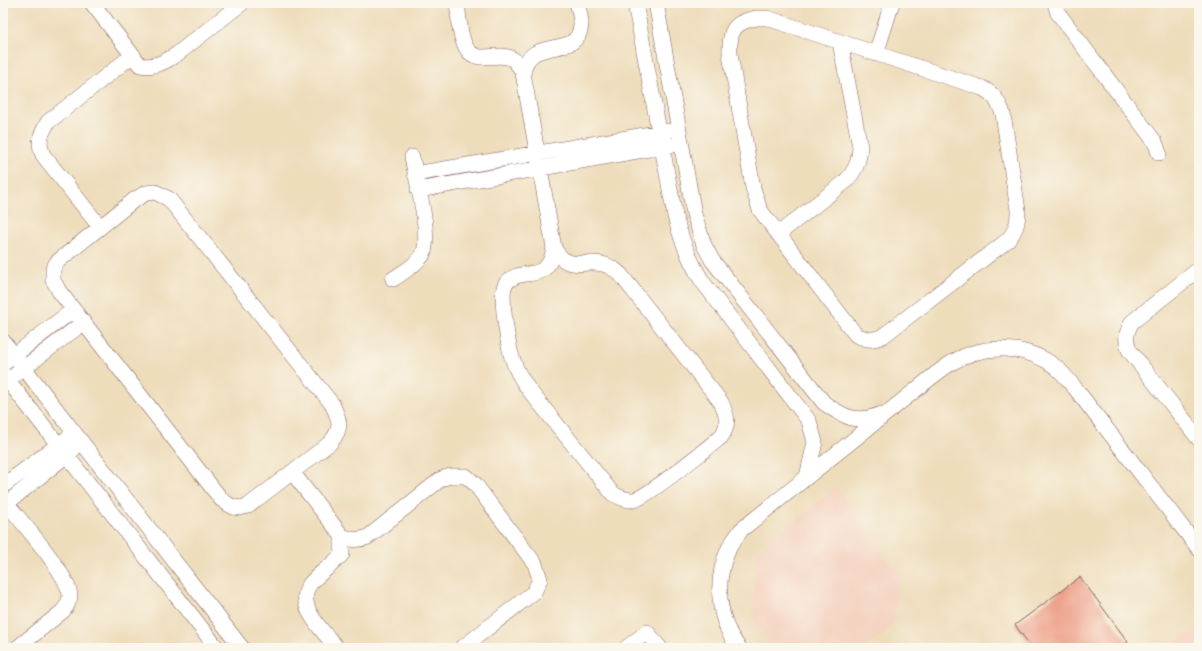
<svg xmlns="http://www.w3.org/2000/svg" width="1202" height="651" font-family="Kalam,sans-serif">
<style>
.built{fill:#f4d3c1}
.building{fill:#eda08a}
.lines{fill:none;stroke-linecap:round;stroke-linejoin:round}
.minor-casing{stroke:#83625d;stroke-width:16}
.minor{stroke:#fff;stroke-width:15}
</style>
<rect width="100%" height="100%" fill="#fbf7ec"/>
<filter id="ink" filterUnits="userSpaceOnUse"><feTurbulence type="fractalNoise" baseFrequency=".025" numOctaves="2"/><feDisplacementMap in="SourceGraphic" scale="8" xChannelSelector="R" yChannelSelector="G"/><feConvolveMatrix kernelMatrix="1 2 1 2 8 2 1 2 1" color-interpolation-filters="sRGB"/></filter>
<filter id="wash" filterUnits="userSpaceOnUse"><feTurbulence type="fractalNoise" baseFrequency=".012" numOctaves="4" result="noise"/><feDisplacementMap in="SourceGraphic" scale="16" xChannelSelector="R" yChannelSelector="G"/><feGaussianBlur stdDeviation="0.9" result="paint"/><feColorMatrix in="noise" values="0 0 0 0 0 0 0 0 0 0 0 0 0 0 0 0 0 1.4 0 .05"/><feComposite in="paint" operator="in"/></filter>
<g filter="url(#wash)">
<rect width="100%" height="100%" fill="#edb"/>
<path class="built" d="M836,487L900,576L893,626L865,648H772L752,618L757,552Z
M1199,625V648H1169Z"/>
<g id="blocks">
<path class="building" d="M1080,577L1128,642L1119,648H1032L1015,625Z"/>
</g>
</g>
<g filter="url(#ink)">
<use href="#blocks" fill-opacity="0" stroke="#83625d" stroke-width="1"/>
<g class="lines">
<g class="minor-casing">
<path id="minor" d="M92,3L140,65C154,68 165,62 177,54L242,3
M457,3C459,17 459,37 467,49C478,66 501,49 514,60C518,64 521,69 523,73
M635,3L675,216C681,239 689,260 702,281L809,421L815,442L807,477
M656,3L694,214L704,245L712,260L824,403C845,418 857,424 882,414
M1055,3L1058,13L1155,142L1159,153
M757,18H767L982,88C994,94 999,102 1003,114L1018,210C1018,223 1016,230 1008,240L883,336C872,341 867,340 856,335L760,210L753,188L730,54C729,31 733,22 757,18Z
M876,54L892,3
M415,174L668,131
M418,190L671,145
M155,192L169,199L332,404C340,420 343,428 330,443L248,506C236,510 231,507 221,499L59,291L53,280V269L57,262L134,200L146,193Z
M100,227L43,155C37,141 41,134 48,122L133,55
M778,234L845,182C855,171 859,163 860,147L840,42
M554,248C547,288 520,263 505,285C499,295 509,352 514,363C517,373 523,381 529,390L613,494C620,497 626,501 634,500C647,497 706,449 721,437C730,424 727,415 721,402L621,275C594,248 571,280 554,248L523,73C529,33 579,62 581,24C581,18 579,10 577,3
M1199,269L1132,322C1126,333 1125,338 1129,350L1199,439
M393,279C402,273 415,266 422,256C433,239 416,179 412,157
M3,341L242,648
M3,364L73,310
M3,374L217,648
M16,374L83,323
M292,472L342,536V554C333,565 319,573 310,584C294,605 325,633 337,648
M3,486L66,439
M3,499C18,518 68,573 70,595C70,601 67,606 63,611L17,648
M7,503L73,450
M342,536C352,540 358,541 368,537L441,479L450,476H466L475,484L535,564L540,579L534,592L462,648
M626,648L647,632L660,648
M739,648C717,620 714,580 729,548C732,542 737,536 741,530L933,376C940,371 946,366 953,362C985,343 1027,345 1056,367C1063,373 1069,381 1075,388L1199,549"/>
</g>
<use href="#minor" class="minor"/>
</g>
</g>
<rect width="1202" height="651" fill="none" stroke="#fbf7ec" stroke-width="16"/>
</svg>
